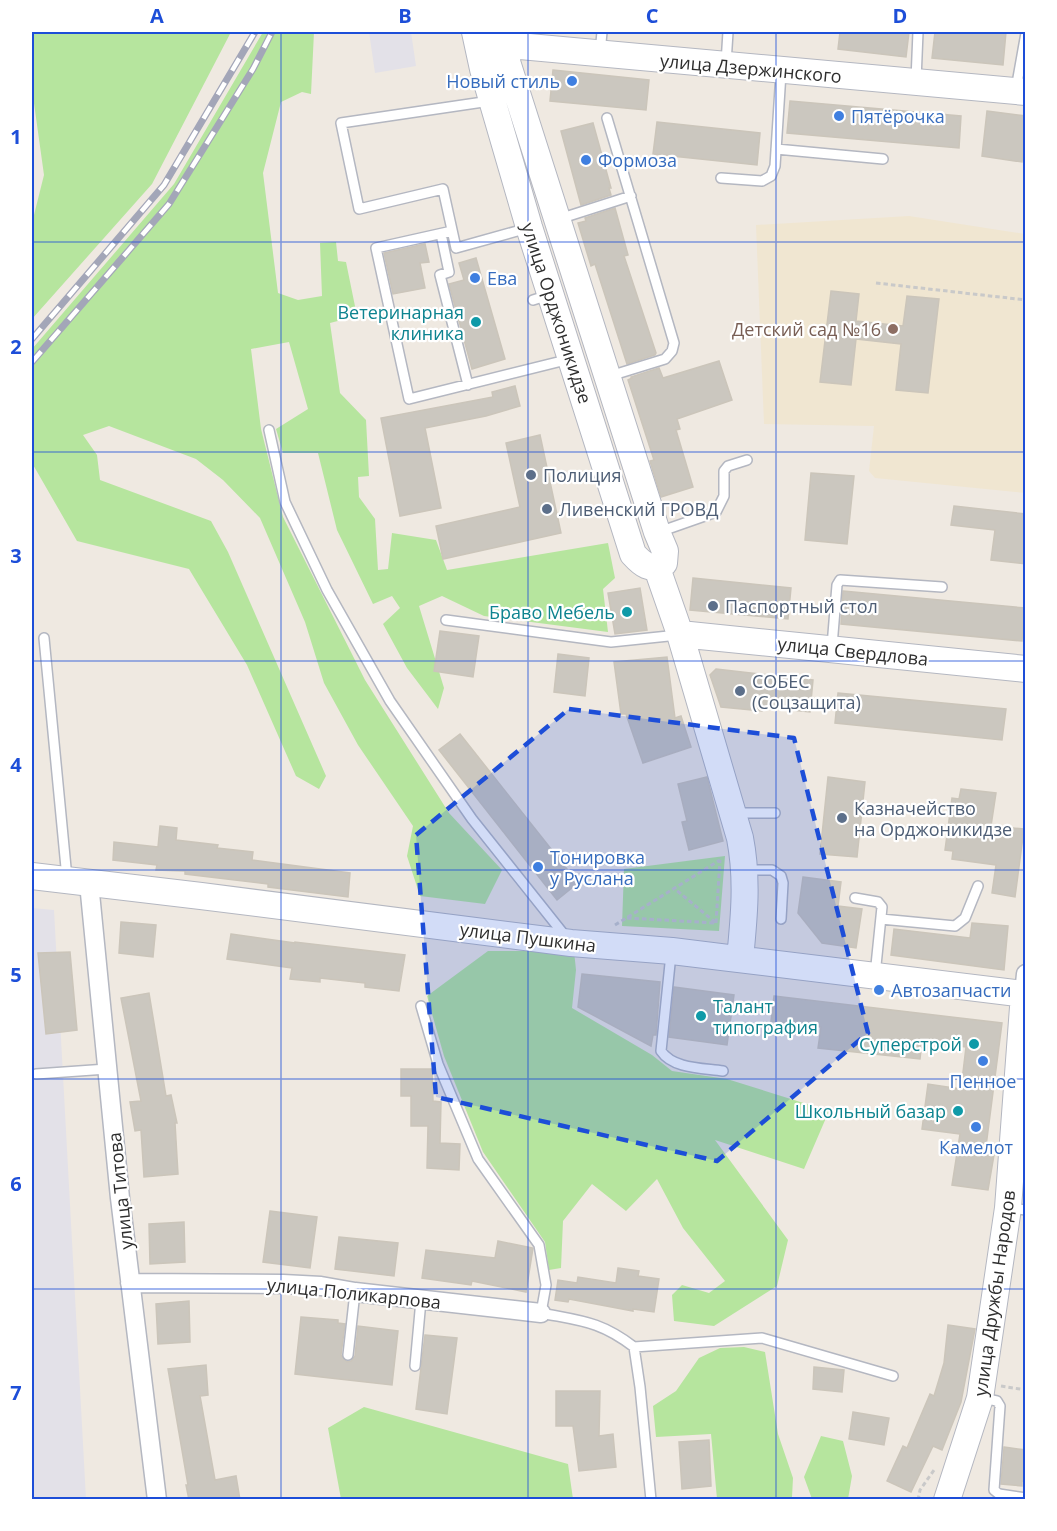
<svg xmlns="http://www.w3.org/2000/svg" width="1057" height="1531" font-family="'Open Sans',sans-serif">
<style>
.industrial{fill:#e3e1e8}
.education{fill:#f0e6d1}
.green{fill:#b6e59e}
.building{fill:#cbc7bf;stroke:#cbc5ba;stroke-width:1.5}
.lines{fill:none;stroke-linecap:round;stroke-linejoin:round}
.lane-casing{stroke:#b4b7c1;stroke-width:12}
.street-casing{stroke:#b4b7c1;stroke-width:21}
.secondary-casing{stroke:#b4b7c1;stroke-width:28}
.path{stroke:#c9c9c9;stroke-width:3;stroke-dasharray:4.5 3;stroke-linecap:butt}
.lane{stroke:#fff;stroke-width:9}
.street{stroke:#fff;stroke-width:18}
.secondary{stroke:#fff;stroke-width:26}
.rail-casing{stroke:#a3a6b8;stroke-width:7}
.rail{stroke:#fff;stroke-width:4.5;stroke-dasharray:14;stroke-linecap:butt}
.marked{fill:#1d4ed8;fill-opacity:0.2;stroke:#1d4ed8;stroke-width:4.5;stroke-dasharray:12 8;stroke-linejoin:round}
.grid{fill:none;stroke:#1d4ed8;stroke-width:1.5;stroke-opacity:0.55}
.shop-dot{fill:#3f7fe0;stroke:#fff;stroke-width:2}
.culture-dot{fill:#0f9aa8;stroke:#fff;stroke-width:2}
.education-dot{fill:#8d6e63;stroke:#fff;stroke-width:2}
.service-dot{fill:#5c6f8a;stroke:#fff;stroke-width:2}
.labels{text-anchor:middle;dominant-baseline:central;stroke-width:4.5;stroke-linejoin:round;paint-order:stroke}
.street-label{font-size:18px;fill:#2e2e2e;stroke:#fff}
.shop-label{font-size:18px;fill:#366cbe;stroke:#fff;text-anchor:start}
.culture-label{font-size:18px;fill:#0d838f;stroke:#fff;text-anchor:end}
.education-label{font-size:18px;fill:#785e54;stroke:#fff;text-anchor:end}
.service-label{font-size:18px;fill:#4e5e75;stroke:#fff;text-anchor:start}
.neatline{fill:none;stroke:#1d4ed8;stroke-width:2}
.grid-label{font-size:20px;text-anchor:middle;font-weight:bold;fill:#1d4ed8}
</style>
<rect width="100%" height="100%" fill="#efe9e1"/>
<path class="industrial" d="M369,32H411L416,66L375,73Z
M32,908L54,910L86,1499H32Z"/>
<path class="education" d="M909,216L1025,234V493L875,478L869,471L874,426L764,424L756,225Z"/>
<path class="green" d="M32,32H231L152,184L32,319V223L44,175L32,89Z
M263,32H314L311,94L302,92L281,102L263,173L278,293L298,300L322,296L320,243L336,242L338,261L346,262L357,316L330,323L340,393L366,420L369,476L358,477L359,497L375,519L378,570L388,569L392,533L436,540L447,570L608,543L615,578L603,589L608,632L484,616L442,596L419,606L444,688L438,709L407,668L383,624L400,608L392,596L373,604L337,530L318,453H283L276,429L308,409L289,342L251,349L261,429L283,517L365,680L449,813L502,870L485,904L420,896L407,856L413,826L358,745L324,683L305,622L260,518L223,480L196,459L109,426L83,435L97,455L100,480L211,521L228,552L326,776L319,789L296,776L247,665L189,569L77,541L32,463V349L174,184Z
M725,856L719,931L622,926L624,869Z
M488,951H574L576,970L572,1008L652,1055L672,1071L727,1079L829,1111L804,1169L715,1140L788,1240L777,1286L714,1326L674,1321L672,1295L682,1285L709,1293L725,1281L683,1228L657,1179L626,1211L592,1184L563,1221L561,1268L549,1270L545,1242L483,1152L444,1056L427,996Z
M744,1347L765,1352L778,1434L793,1478L792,1497L771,1500L717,1499L711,1434L656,1437L653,1406L676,1391L699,1358L720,1348Z
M364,1407L568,1464L573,1499H341L328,1428Z
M821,1436L843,1441L852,1476L848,1499H812L804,1477Z"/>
<path class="building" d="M840,32H909L906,57L838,49Z
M935,32H1006L1003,65L932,58Z
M553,70L649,80L646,110L550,101Z
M790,101L961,116L959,148L787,133Z
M987,111L1026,116V154H1023L1022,162L982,156Z
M657,122L760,133L757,165L653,154Z
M593,123L611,188H609L611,195L581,205L561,131Z
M615,208L628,255L624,256L656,353L655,355L627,364L595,264L591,266L578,223L586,221L585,218Z
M425,244L429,262L420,263L425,288L393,294L384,253Z
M476,258L505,359L472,369L449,284L464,280L459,263Z
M831,291L859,294L856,321L903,326L907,296L939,299L928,393L896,390L901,344L856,339L851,385L820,382Z
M719,361L732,400L677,419L680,429L676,430L693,487L661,497L650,461L654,460L628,380L632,378L631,377L659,368L663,378Z
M515,386L520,406L486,416L425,428L441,508L400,516L381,418L493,397L492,392Z
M540,435L561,533L443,559L436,526L520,507L506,443Z
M811,473L854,476L847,544L805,540Z
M954,506L1026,514V564L991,560L995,530L951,525Z
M693,578L791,588L788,619L690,610Z
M640,588L647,630L615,634L608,593Z
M843,591L1025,608L1022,641L841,624Z
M440,631L479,636L473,677L434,671Z
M558,654L589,658L585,696L554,692Z
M667,657L675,718L681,716L691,747L643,763L626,714H621L614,662Z
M716,669L813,680L810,712L763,707L762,711L721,707L710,675Z
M838,693L1006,709L1002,740L835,723Z
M460,734L578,883L557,900L439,750Z
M707,777L723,841L689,850L682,822L687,821L678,784Z
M828,777L865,782L857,857L820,854Z
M961,789L996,793L991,826L1024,829L1015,897L992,893L996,865L952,859L953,851L945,850L952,798L959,799Z
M160,826L177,828L176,840L218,845L217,848L253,852L252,860L350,873L348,897L268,887V884L185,874V871L156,870L157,865L113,860L114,842L158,847Z
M803,877L841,882L838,906L862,909L856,948L822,943L798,913Z
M121,922L156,925L153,957L119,953Z
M972,923L1008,926L1004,970L891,955L894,929L970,938Z
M231,934L295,943V942L405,955L399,991L365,987V983L320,978V982L290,979L292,968L227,959Z
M70,952L77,1030L46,1034L38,953Z
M582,974L660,982L656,1035H653L651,1046L578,1007Z
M674,987L734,995L727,1045L669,1037Z
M149,993L166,1096L171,1095L177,1123H175L178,1174L144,1177L141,1130L135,1131L130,1102L141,1101L121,998Z
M774,996L1002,1023L985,1154L994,1155L988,1190L952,1185L960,1134L922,1129L928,1084L961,1089L966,1047L922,1041L920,1059L818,1048L821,1027L771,1021Z
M401,1069H432L433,1101L441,1102L440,1143L460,1144L459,1170L427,1168L428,1126H411V1096H401Z
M270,1211L317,1217L310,1268L263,1262Z
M184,1222L185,1262L150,1264L149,1224Z
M339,1237L398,1243L394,1276L335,1269Z
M498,1241L533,1248L526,1292L472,1281L471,1285L422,1278L426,1250L495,1258Z
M618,1268L639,1271L638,1276L659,1279L654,1312L633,1309V1311L569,1299L568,1302L555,1300L558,1280L577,1283L578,1277L616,1283Z
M189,1301L190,1342L158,1344L156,1304Z
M301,1317L338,1320V1323L345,1324L341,1355L347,1362L351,1361L355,1356L358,1326L398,1331L392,1385L295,1374Z
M948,1325L975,1329L961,1402L942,1450L933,1446L911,1492L887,1481L903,1446L907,1448L930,1394L934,1396L944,1363Z
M425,1335L457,1338L447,1414L416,1409Z
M206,1365L208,1395L200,1396L215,1480L236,1476L240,1500H189L186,1485H188L168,1369Z
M814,1367L844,1370L842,1392L813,1389Z
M556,1391H600L599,1436L613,1434L616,1467L579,1471L573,1426H556Z
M853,1412L889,1418L884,1445L849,1439Z
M709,1440L711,1486L682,1489L679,1442Z
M1004,1447L1026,1450V1482L1022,1481V1486L1001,1484Z"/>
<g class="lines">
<g class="lane-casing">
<path id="lane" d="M600,53L602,32
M726,63L728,32
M916,80L918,32
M1016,89L1026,33
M490,101L341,123L359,209L443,189L456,248L528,228
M607,118L674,343L672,351L665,359L610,376
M776,149L883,159
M721,178L762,181L771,176L775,166L781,73
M559,219L631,196
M452,231L376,248L409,399L570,359
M441,234L449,272L440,275L468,385
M533,300L549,295
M269,430L285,502L327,590L390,701L472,819L566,937
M659,532L716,512L724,496V471L728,466L747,460
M446,620L611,642L678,635
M44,638L67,878
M832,646L837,585L840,580L942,587
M736,813H775
M745,870H772L781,876L783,883L781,919
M855,898L878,902L882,907L875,975
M881,919L955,926L965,918L978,886
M671,954L661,1051C673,1069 703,1068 723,1071
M421,1006L438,1064L478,1159L539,1245L546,1285L541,1313C581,1321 600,1321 634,1347L640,1387L651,1500
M36,1074L107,1069
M1010,1208L1026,1210
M634,1347L762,1338L893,1376
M348,1355L355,1292
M415,1366L421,1300
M982,1398L997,1401L1000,1406L994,1490L999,1494L1026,1498"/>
</g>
<g class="street-casing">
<path id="street" d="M89,883L120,1198L157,1500
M1026,974L1024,994H1026
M130,1283L283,1284L321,1286L355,1292L541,1313"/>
</g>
<g class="secondary-casing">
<path id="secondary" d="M475,32L483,69L529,227L633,554C642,564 651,572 664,563L665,551L657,532L508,65L500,32
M486,43L1026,92
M657,568L680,634L740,838C748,879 744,918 740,959
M680,634L1026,669
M32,876L201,896L571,943L672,951L1024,994L1008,1208L980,1398L947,1500"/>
</g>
<path class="path" d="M876,283L1026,300
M627,918L716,923L675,889
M716,923L720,860
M615,925L720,860
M1001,1386L1026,1390
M918,1500L920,1490L934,1470"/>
<use href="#lane" class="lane"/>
<use href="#street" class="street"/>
<use href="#secondary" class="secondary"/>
<g class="rail-casing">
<path id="rail" d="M32,339L164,185L255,32
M32,362L169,204L253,69L272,32"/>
</g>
<use href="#rail" class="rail"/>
</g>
<path class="marked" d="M569,709L794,738L868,1033L717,1161L436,1097L416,835Z"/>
<path class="grid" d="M281,32V1500M528,32V1500M776,32V1500M32,242H1026M32,452H1026M32,661H1026M32,870H1026M32,1079H1026M32,1289H1026"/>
<g class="shop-dot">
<circle cx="572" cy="81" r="6"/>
<circle cx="839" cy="116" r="6"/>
<circle cx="586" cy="160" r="6"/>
<circle cx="475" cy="278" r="6"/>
<circle cx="538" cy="867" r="6"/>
<circle cx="879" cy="990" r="6"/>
<circle cx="983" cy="1061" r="6"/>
<circle cx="976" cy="1127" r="6"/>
</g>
<g class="culture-dot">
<circle cx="476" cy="322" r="6"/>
<circle cx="627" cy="612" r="6"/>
<circle cx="701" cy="1016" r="6"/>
<circle cx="974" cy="1044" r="6"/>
<circle cx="958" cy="1111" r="6"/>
</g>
<circle class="education-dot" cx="893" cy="329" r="6"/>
<g class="service-dot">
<circle cx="531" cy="475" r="6"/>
<circle cx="547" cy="509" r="6"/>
<circle cx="713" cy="606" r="6"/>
<circle cx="740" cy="691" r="6"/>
<circle cx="842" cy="818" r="6"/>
</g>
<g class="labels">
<g class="street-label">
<text transform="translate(751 68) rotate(5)">улица Дзержинского</text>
<text transform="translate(557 313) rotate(72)">улица Орджоникидзе</text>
<text transform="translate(853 651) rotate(6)">улица Свердлова</text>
<text transform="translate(528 937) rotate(7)">улица Пушкина</text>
<text transform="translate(120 1191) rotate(-96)">улица Титова</text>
<text transform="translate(354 1293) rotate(6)">улица Поликарпова</text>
<text transform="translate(994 1293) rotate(-82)">улица Дружбы Народов</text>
</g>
<g class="shop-label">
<text x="560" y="81" text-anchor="end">Новый стиль</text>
<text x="851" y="116">Пятёрочка</text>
<text x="598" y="160">Формоза</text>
<text x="487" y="278">Ева</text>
<text x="550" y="857">Тонировка<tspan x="550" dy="21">у Руслана</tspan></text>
<text x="891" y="990">Автозапчасти</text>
<text x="983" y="1081" text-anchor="middle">Пенное</text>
<text x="976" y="1147" text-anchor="middle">Камелот</text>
</g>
<g class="culture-label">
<text x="464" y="312">Ветеринарная<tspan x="464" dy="21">клиника</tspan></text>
<text x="615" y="612">Браво Мебель</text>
<text x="713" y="1006" text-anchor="start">Талант<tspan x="713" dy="21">типография</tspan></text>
<text x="962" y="1044">Суперстрой</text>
<text x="946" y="1111">Школьный базар</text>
</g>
<g class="education-label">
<text x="881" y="329">Детский сад №16</text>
</g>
<g class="service-label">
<text x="543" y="475">Полиция</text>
<text x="559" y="509">Ливенский ГРОВД</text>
<text x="725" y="606">Паспортный стол</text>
<text x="752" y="681">СОБЕС<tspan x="752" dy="21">(Соцзащита)</tspan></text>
<text x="854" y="808">Казначейство<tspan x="854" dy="21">на Орджоникидзе</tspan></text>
</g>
</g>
<rect width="1057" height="1531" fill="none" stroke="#ffffff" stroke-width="66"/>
<rect x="33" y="33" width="991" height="1465" class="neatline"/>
<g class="grid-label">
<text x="157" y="23">A</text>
<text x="405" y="23">B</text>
<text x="652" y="23">C</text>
<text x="900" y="23">D</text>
<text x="16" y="144">1</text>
<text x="16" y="354">2</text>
<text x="16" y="563">3</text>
<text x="16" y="772">4</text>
<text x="16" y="982">5</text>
<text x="16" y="1191">6</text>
<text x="16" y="1400">7</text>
</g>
</svg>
